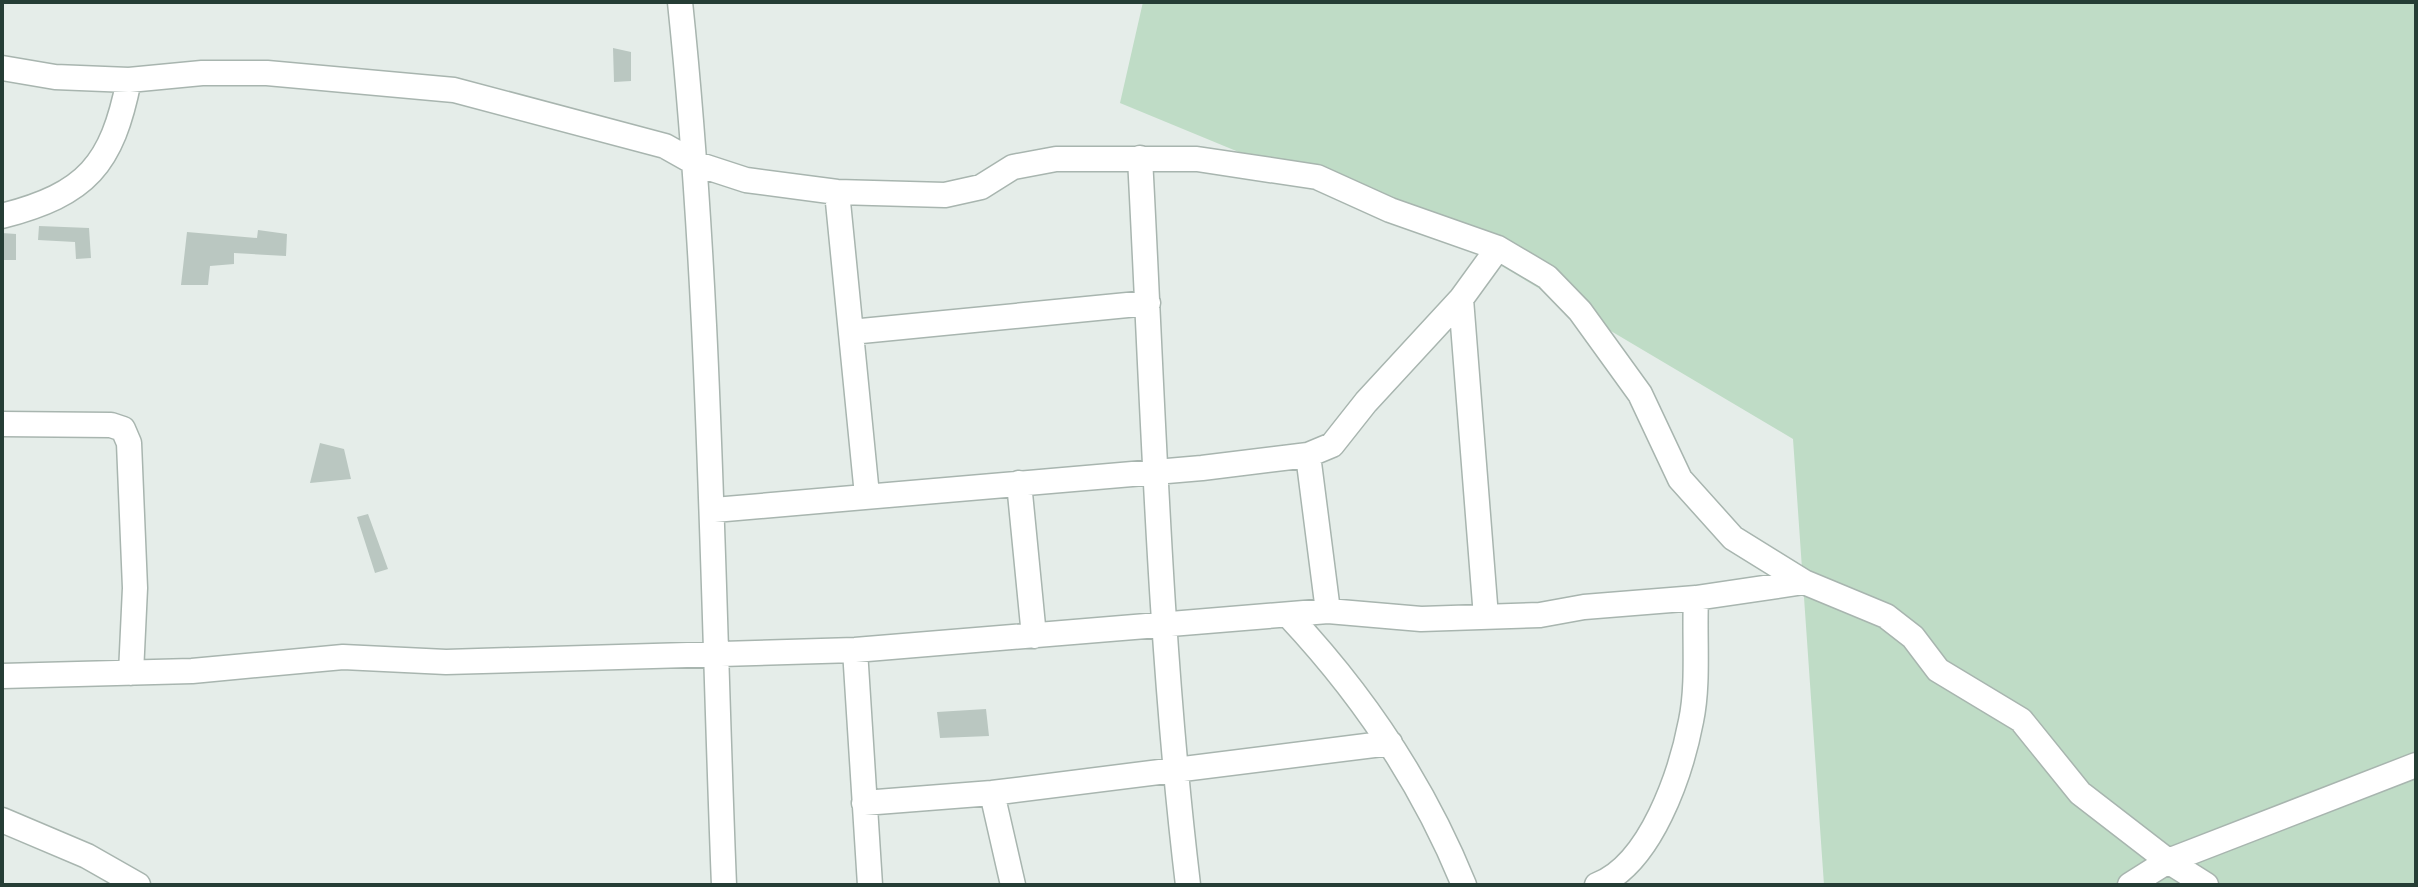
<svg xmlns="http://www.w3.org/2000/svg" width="2418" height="887" font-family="Commissioner,sans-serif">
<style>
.green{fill:#bfdcc6}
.building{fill:#bac7c1}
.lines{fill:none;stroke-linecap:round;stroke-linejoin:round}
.minor-casing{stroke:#a8b5af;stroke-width:27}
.minor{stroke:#fff;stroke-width:24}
</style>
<rect width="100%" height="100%" fill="#e5ede9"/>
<path class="green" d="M1143,2H2416V885H1824L1793,439L1471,248L1120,103Z"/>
<path class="building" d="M613,48L631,52V81L614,82Z
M39,226L89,228L91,258L76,259L75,242L38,240Z
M258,230L287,234L286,256L234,253V264L210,266L208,285H181L187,232L257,238Z
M2,233L16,234V260H2Z
M320,443L344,449L351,479L310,483Z
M368,514L388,569L375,573L357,517Z
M986,709L989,736L940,738L937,712Z"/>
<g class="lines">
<g class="minor-casing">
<path id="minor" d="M680,2C711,296 712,590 724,885
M2,68L55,77L129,80L202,73H267L454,90L665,146L697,164L746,180L837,192L945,195L981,187L1013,167L1056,159H1197L1317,177L1390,210L1498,248L1547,277L1580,311L1640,394L1680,479L1733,538L1804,582L1886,616L1913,637L1938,670L2021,720L2080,793L2168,861L2206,885
M1140,158C1153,401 1159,644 1188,885
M837,192L867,495
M2,216C87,194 112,165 129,80
M1461,299L1486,617
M851,332L1148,303
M2,424L111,425L123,429L129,443L135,588L131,673
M1308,455L1328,611
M1019,483L1034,636
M714,510L1202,468L1308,455L1332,445L1366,402L1461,299L1498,248
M1289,616C1364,696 1423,784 1464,885
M855,650L870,885
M2,676L192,671L343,657L446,662L855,650L1328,611L1421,619L1540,615L1584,607L1696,598L1804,582
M992,793L1013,885
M864,803L992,793L1390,743
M2,820L87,856L138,885
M1597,885C1651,864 1681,773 1691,721C1699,683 1694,637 1696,598
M2130,885L2168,861L2416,765"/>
</g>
<use href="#minor" class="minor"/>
</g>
<rect width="2418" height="887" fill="none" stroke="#253d35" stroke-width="8"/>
</svg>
